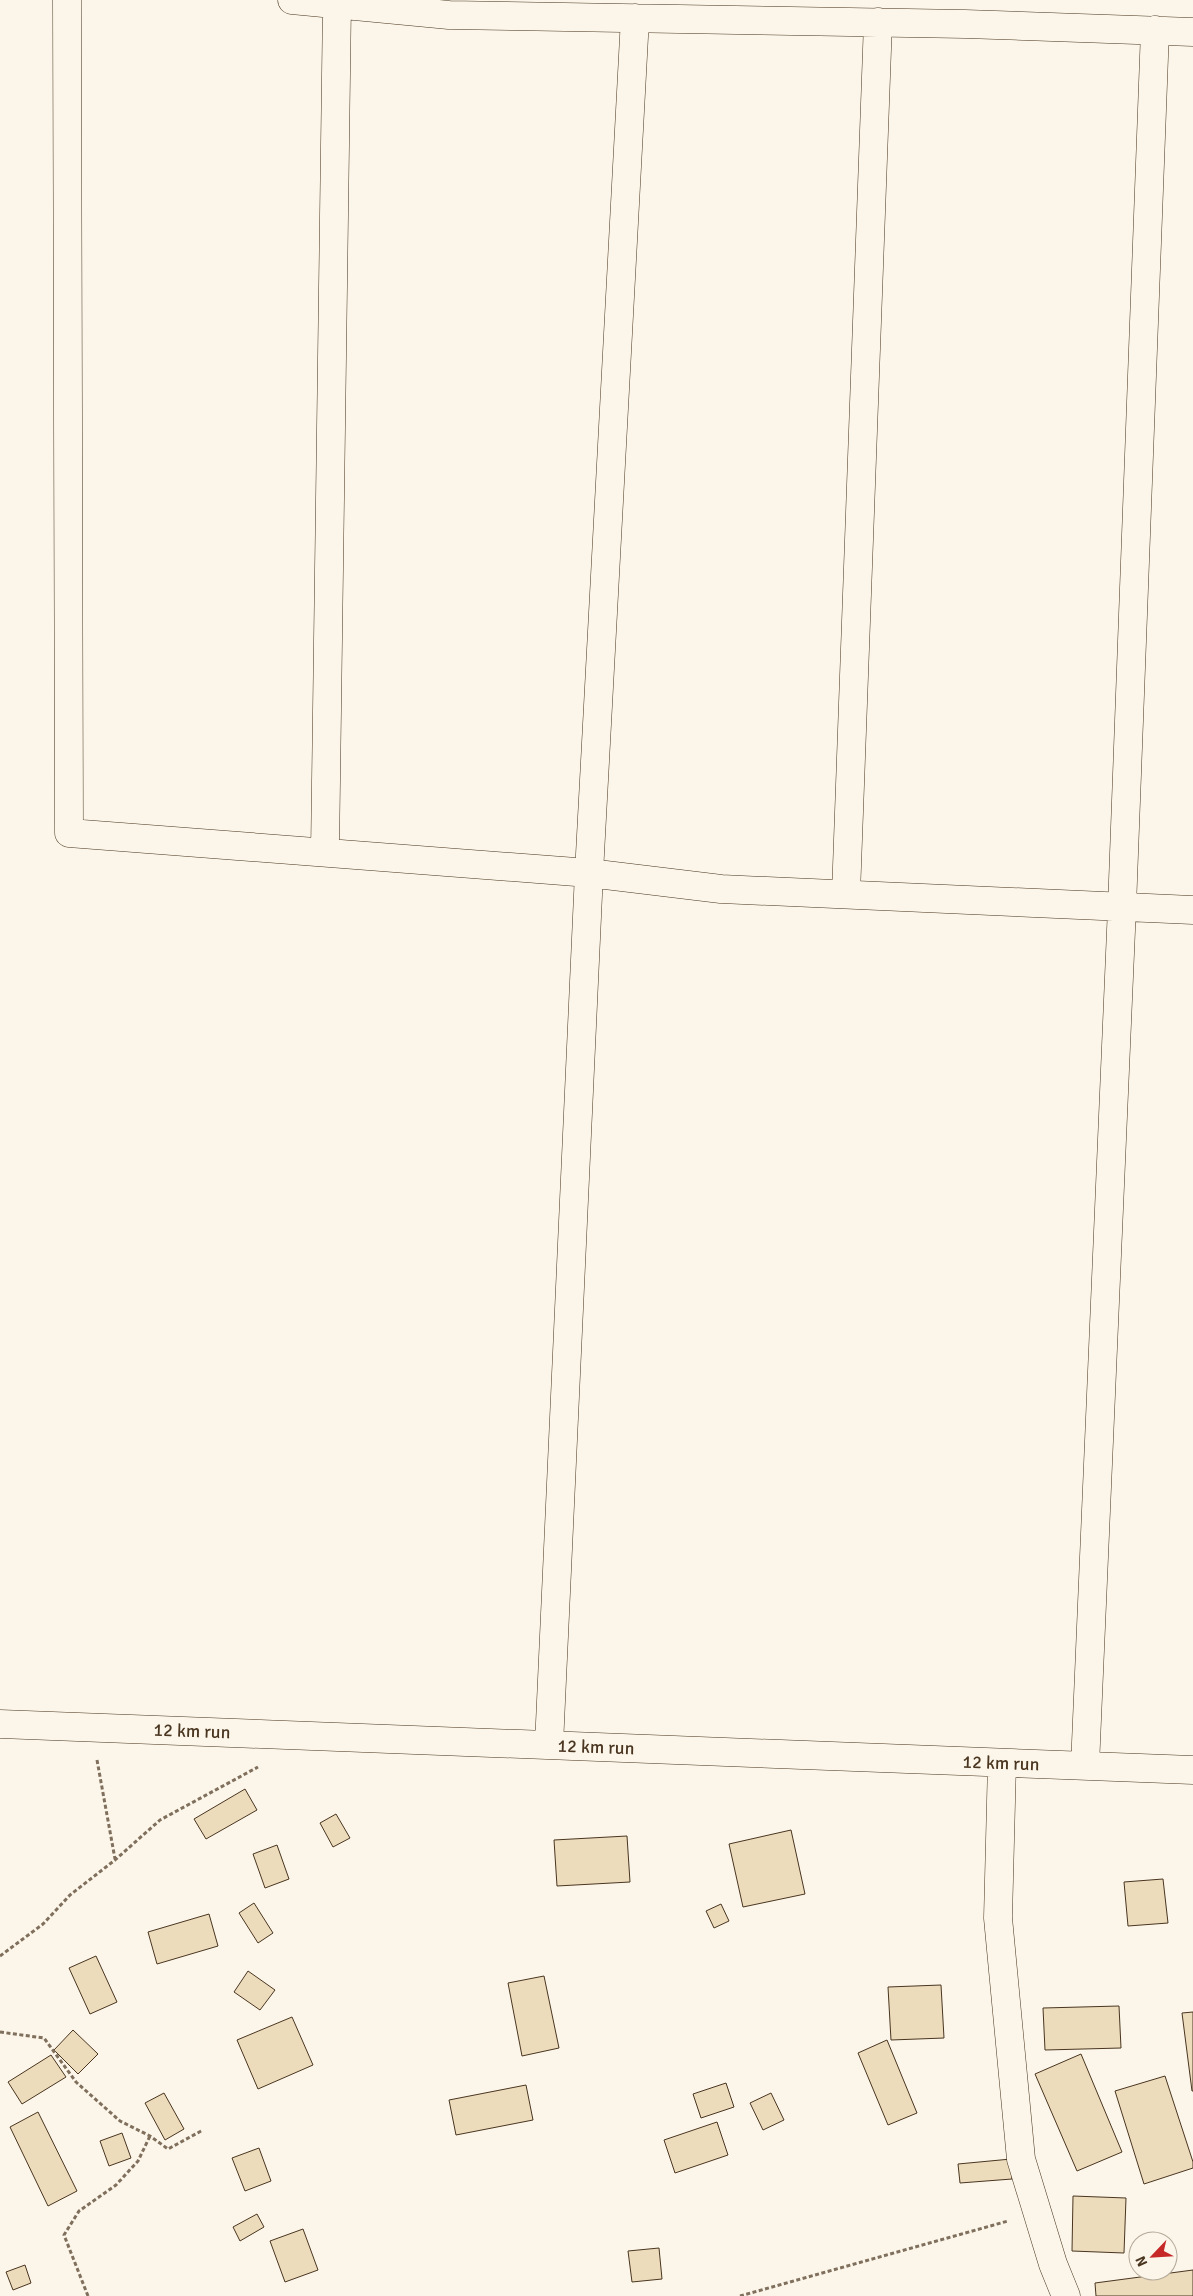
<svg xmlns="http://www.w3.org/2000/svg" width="1193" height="2296" font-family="Signika,sans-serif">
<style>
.building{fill:#ecdcbc;stroke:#4a3520}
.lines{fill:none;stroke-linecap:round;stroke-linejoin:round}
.street-casing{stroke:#4a3520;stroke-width:29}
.path{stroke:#7f6f5c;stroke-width:3;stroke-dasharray:4 2.5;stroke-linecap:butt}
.street{stroke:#fbf6e9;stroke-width:28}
.labels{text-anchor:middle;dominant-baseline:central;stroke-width:4;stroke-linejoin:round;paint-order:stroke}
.street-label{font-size:18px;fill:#4a3520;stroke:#fbf6e9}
</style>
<rect width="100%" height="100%" fill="#fbf6e9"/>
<path class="building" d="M245,1789L257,1810L206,1839L194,1819Z
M336,1814L350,1838L333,1847L320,1823Z
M791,1830L805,1894L743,1907L729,1844Z
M627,1836L630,1882L557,1886L554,1840Z
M277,1845L289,1879L265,1888L253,1854Z
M1163,1879L1168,1923L1128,1926L1124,1882Z
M254,1903L273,1933L258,1943L239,1913Z
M721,1904L729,1921L714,1928L706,1911Z
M209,1914L218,1946L157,1964L148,1932Z
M96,1956L117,2002L90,2014L69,1968Z
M248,1971L275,1990L260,2010L234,1992Z
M544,1976L559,2048L522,2056L508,1983Z
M941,1985L944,2038L891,2040L888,1987Z
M1119,2006L1121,2048L1045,2050L1043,2008Z
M1193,2012V2091H1192L1182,2013Z
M292,2017L313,2065L258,2089L237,2040Z
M73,2030L98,2054L78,2074L54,2050Z
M887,2040L917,2113L888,2125L858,2053Z
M1081,2054L1122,2152L1077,2171L1035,2074Z
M51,2055L66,2077L22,2104L8,2082Z
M1165,2076L1193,2162V2168L1144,2184L1115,2091Z
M726,2083L734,2107L701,2118L693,2094Z
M526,2085L533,2120L456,2135L449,2100Z
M164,2093L184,2129L165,2140L145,2103Z
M771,2093L784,2120L763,2130L750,2103Z
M38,2112L77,2191L48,2206L10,2127Z
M717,2122L728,2155L675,2173L664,2140Z
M122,2133L131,2158L109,2166L100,2141Z
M259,2148L271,2181L245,2191L232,2158Z
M1011,2159L1012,2179L960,2183L958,2164Z
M1073,2196L1126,2198L1124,2253L1072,2251Z
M257,2214L264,2227L240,2241L233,2227Z
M303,2229L318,2270L285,2282L270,2241Z
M659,2248L662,2279L632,2282L628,2251Z
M25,2265L31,2283L13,2290L6,2272Z
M1193,2270V2296H1096L1095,2283Z"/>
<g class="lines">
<g class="street-casing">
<path id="street" d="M67,0L69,833L589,873L721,889L1193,910
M292,0L449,15L965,24L1193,32
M325,852L337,4
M846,894L878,22
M0,1724L1193,1770
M549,1745L589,873L635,18
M1002,1763L998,1918L1021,2159L1053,2264L1066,2296
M1085,1766L1122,907L1155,30"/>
</g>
<path class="path" d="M97,1760L115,1859
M0,1956L43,1924L70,1895L115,1860L160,1820L258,1767
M0,2032L44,2038L76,2082L120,2121L150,2136L168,2149L203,2130
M88,2296L64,2235L79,2211L116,2185L138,2161L150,2136
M740,2296L1008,2221"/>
<use href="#street" class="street"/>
</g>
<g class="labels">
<g class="street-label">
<text transform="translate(192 1731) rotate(2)">12 km run</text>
<text transform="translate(596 1747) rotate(2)">12 km run</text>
<text transform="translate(1001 1763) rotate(2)">12 km run</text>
</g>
</g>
<g transform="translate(1153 2256) rotate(245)"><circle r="24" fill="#fbf6e9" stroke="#b4a999"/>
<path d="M0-4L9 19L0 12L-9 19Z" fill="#c62828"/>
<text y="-8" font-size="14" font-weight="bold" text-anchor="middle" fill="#4a3520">N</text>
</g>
</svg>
